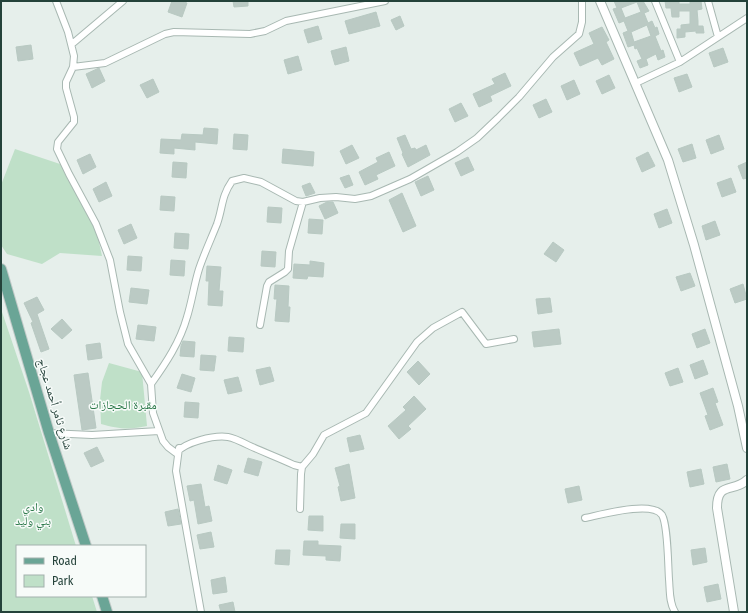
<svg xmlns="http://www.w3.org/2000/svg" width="748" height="613" font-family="'Fira Sans Condensed','Noto Naskh Arabic',sans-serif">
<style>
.green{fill:#bfe0c8}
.building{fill:#bbcac4;stroke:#b8c9c2;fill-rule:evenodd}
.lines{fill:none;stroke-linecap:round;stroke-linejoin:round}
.minor-casing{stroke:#a8b8b2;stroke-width:8}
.tertiary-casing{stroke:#a8b8b2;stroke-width:10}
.primary-casing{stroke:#c2cac8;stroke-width:12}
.minor{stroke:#fff;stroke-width:6}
.tertiary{stroke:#fff;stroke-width:8}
.primary{stroke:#6aa596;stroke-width:10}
.labels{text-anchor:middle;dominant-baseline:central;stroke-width:3;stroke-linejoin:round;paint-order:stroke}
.street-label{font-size:12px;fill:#24423a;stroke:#f7fbf9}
.park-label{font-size:12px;fill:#2d7a4b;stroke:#f7fbf9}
</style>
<rect width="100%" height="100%" fill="#e6efeb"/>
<path class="green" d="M15,149L63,165L68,180L83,198L96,228L102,256L60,253L42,264L7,254L1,245V185Z
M1,309L29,392L76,546H17V596H92L97,612H1Z
M109,363L142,372L147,426C129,430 119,429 101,424L100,400L102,382Z"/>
<path class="building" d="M172,1H181L187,3L182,17L168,12Z
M233,1H248V6L234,7Z
M614,1H643L649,11L644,13L648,23L652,21L655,28L657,27L659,34L655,36L661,51L663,50L665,57L658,60L656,54L646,59L648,65L640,68L637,61L642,59L637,48L635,49L634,45L628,47L623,33L628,31L624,21L619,23L613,9L617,8ZM637,2L641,12L625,18L621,8ZM647,25L651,36L634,42L631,32Z
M665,1H679V4H690V1H701L702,9L697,10L698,21V26H703L704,33H696V31L685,32V37L677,38V29H681V25L690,24V11H679V17H672L671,8H666Z
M376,12L380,26L349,34L345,21Z
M400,16L404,26L396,30L391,20Z
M318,26L322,39L308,43L304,30Z
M602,27L609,40L606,42L614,59L602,65L598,58L580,66L574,53L594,44L589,33Z
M31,45L33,59L18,61L16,47Z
M346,47L349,61L335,65L331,51Z
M723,48L728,62L714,67L709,53Z
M298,56L302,70L288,74L284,60Z
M99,68L105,81L92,88L86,74Z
M505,73L511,86L490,96L492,101L479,107L473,94L495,84L492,79Z
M687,74L692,87L679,92L674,78Z
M609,75L615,88L602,94L596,81Z
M153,79L159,92L147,98L140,85Z
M574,80L580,94L567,100L561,86Z
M546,99L552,112L539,118L533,105Z
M461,103L468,116L455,122L449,109Z
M204,128L218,129L217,144L195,142V150L174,148V154L160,153L161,139L181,140L182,134L203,135Z
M234,134L248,135L247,150L233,149Z
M405,135L411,149L415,148L416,150L426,145L430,155L408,167L402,154L403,153L397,138Z
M719,135L724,149L711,154L706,140Z
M692,144L696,158L683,162L678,149Z
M352,145L359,158L346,164L340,151Z
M283,149L314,152L313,166L282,163Z
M389,152L395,166L376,175L378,179L365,185L359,172L378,162L376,158Z
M648,152L655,166L642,172L636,158Z
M90,154L96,167L83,174L77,160Z
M468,157L474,170L461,176L455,163Z
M173,162L187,163L186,178L172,177Z
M747,162V178L743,179L738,166Z
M349,175L353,185L345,188L340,178Z
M428,176L434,190L421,196L415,182Z
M731,178L736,192L722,197L717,183Z
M106,182L112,196L99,202L93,189Z
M310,183L315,193L306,196L302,186Z
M402,193L416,226L403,232L389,200Z
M161,196L175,197L174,211L160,210Z
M327,202H333L338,213L325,219L319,206Z
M268,207L282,208L281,223L267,222Z
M667,209L672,223L659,228L654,214Z
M309,219L323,220L322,234L308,233Z
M715,221L720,235L706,240L702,226Z
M131,224L137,238L124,244L118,230Z
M175,233L189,234L188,249L174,248Z
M553,242L564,250L556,262L544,254Z
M262,251L276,252L275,267L261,266Z
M128,256L142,257L141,271L127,270Z
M171,260L185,261L184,276L170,275Z
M310,261L324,263L323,277L308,276L307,279L293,278L294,264L310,265Z
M207,266L221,267L219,291H223L222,306L208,305L209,281H206Z
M690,273L695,286L681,291L676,277Z
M743,284L747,299L735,303L730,289Z
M275,285L289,286L288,307H290L289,322L275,321L277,299H274Z
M131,288L149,290L147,304L129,302Z
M37,297L44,310L37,314L49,349L41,352L31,323L33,322L24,303Z
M550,298L552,312L538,314L536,299Z
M62,319L72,330L62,339L51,329Z
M138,325L156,327L154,341L136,339Z
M559,329L561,344L534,347L532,332Z
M705,329L710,343L697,348L692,334Z
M229,337L244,338L243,352L228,351Z
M183,341L195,342L194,357L180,356L181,346Z
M100,343L102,358L88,360L86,345Z
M201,355L216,356L214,371L200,370Z
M703,360L708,374L695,379L690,365Z
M418,361L430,374L419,385L407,372Z
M270,367L274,381L260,385L256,370Z
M678,368L683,382L670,386L665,373Z
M88,373L96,428L82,430L74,375Z
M182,374L195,378L191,392L177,388Z
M238,377L242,391L228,394L224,380Z
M713,388L718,402L715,403L723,425L710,430L705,416L708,415L700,393Z
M414,396L426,409L408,426L411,429L399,439L388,426L406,410L403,407Z
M185,402L199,403L198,418L184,417Z
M360,435L364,449L350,452L347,438Z
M97,447L104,461L91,467L84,453Z
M248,458L262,462L258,476L244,472Z
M349,464L355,498L341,501L338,487L340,486L335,468Z
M727,464L730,479L716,482L713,467Z
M218,465L232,470L227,484L214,480Z
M701,469L704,484L690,487L687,472Z
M201,484L205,507L209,506L212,521L198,524L194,500L190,501L187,486Z
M579,486L582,500L568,503L565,489Z
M178,509L181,524L168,526L165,512Z
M309,516H323V531L308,530Z
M341,524H355V539L340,538Z
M211,532L214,547L200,549L197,535Z
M304,541H318V545L341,546L340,561L326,560V556L303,555Z
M705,548L707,562L693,565L691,550Z
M276,550H290L289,565L275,564Z
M225,577L227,592L213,594L211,580Z
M718,584L721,599L707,602L704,587Z
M233,602L235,612H221L219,605Z"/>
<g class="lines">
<g class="minor-casing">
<path id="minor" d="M56,1L68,32L74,56L73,67L66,82V88L74,117V122L58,142L57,149L69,174L96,224L110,260L120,312L128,344L151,384L153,413L163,441L168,447L176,453C185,442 214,435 228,437C234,438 242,442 248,445C263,452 279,458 294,465L302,467L301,474L300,509
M655,1L680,62
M708,1L718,37
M72,44L123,1
M73,67L105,63L165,34L174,32L250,34L265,31L286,21L385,1
M636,83L680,62L747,18
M260,325L267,286L269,282L285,272L288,269L289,251L303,202
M151,384C166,363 180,342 187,317C192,301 194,285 199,269C204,254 211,239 217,224C223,207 221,197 232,181L244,178L261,182L296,201L303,202L320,198L336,197L355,199L371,196L410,179L457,152L477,138L498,118L519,97L553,57L579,34L582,22V1
M49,433L92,435L159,431
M179,448L176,471L201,612
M302,467L313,454L324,435L366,413L417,342L433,328L462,312L486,344L514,339
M585,518C600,515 652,500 662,515C668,525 668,566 669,579C670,590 669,603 675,612"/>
</g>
<g class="tertiary-casing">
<path id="tertiary" d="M600,1L668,160L694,245L738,406L747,448
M734,612L717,508C717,481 733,493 747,480"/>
</g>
<g class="primary-casing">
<path id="primary" d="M1,269L49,433L86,546
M102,596L107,612"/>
</g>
<use href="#minor" class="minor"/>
<use href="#tertiary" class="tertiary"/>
<use href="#primary" class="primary"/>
</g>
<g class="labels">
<g class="street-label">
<text transform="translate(55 404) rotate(73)">شارع ثامر أحمد عجاج</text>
</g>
<g class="park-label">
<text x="123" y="405">مقبرة الحجازات</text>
<text x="33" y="507">وادي<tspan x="33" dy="14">بني وليد</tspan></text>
</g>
</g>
<rect width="748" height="613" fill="none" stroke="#24423a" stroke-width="4"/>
<rect x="16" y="545" width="130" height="52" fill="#f7fbf9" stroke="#a3b1ad"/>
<rect x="24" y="558" width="20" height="6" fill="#6aa596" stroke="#a3b1ad"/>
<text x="52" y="565" font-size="12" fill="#24423a">Road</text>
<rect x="24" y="575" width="20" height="12" fill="#bfe0c8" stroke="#a3b1ad"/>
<text x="52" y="585" font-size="12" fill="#24423a">Park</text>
</svg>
